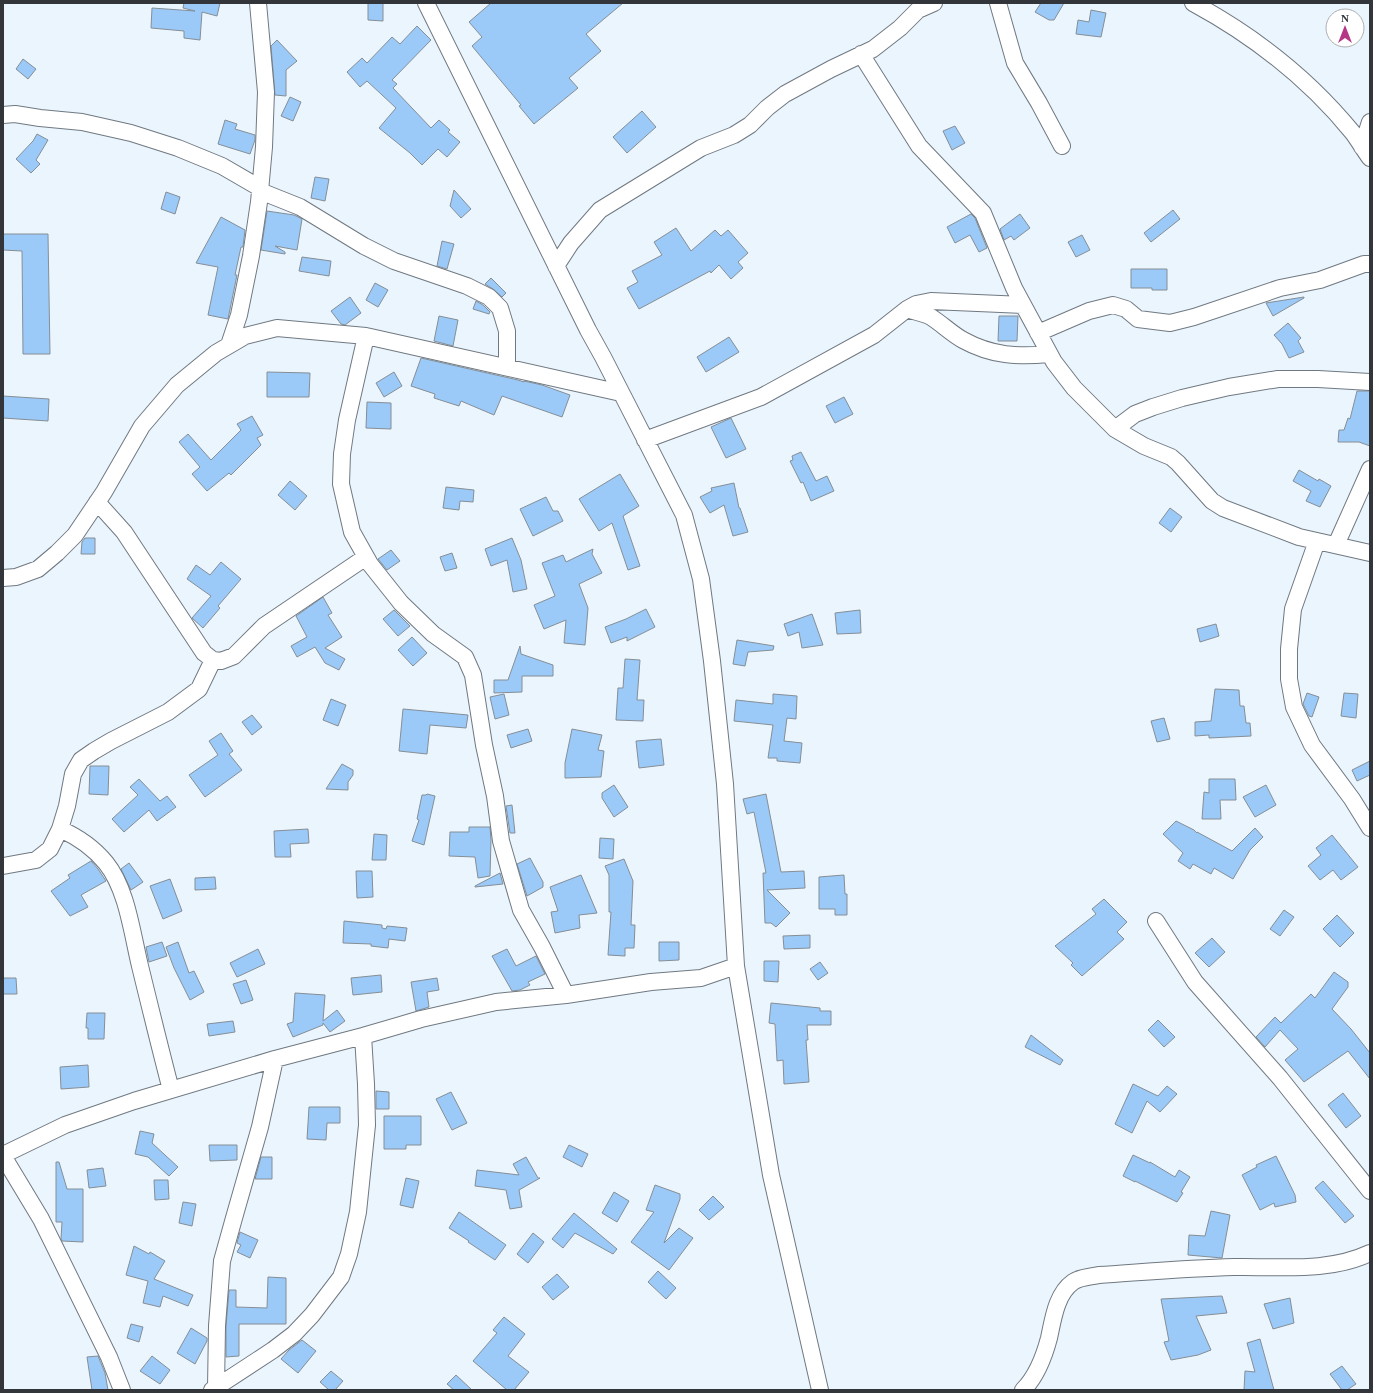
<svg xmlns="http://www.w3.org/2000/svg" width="1373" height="1393" font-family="'Times New Roman',serif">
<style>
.building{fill:#9bcaf8;stroke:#858e96}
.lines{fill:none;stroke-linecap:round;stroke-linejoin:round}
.minor-casing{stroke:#707981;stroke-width:18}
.minor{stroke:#fff;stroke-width:16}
</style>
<rect width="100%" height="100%" fill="#ebf5fe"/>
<path class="building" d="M184,3H220L217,16L202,12L200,40L184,38V31L151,28L152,8L195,11L183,8Z
M368,3H383V21L368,20Z
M491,3H623L586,34L601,51L569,78L578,88L534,124L519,106L521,105L472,46L482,37L469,22Z
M1041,3H1064L1054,20H1049L1035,12Z
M1091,10L1106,13L1101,37L1076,34L1078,20L1089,22Z
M417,26L431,40L392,80L397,84L393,88L431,128L439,120L450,130L448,132L460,142L447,157L438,149L422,165L410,153L379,128L396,108L367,81L360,87L347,72L362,58L367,63L392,37L400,44Z
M277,40L297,61L286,70V96L275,95L271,46Z
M23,59L36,69L28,79L16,69Z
M290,97L301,102L293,121L281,116Z
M642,111L656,127L627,153L613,137Z
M225,120L237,124L235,129L255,135V140L250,154L218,144Z
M955,126L965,143L952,150L943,131Z
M37,134L48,140L36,160L40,164L31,173L16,159L33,141Z
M315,177L329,179L325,201L311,198Z
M454,190L471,209L461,218L450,206Z
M166,192L180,197L175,214L161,209Z
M1173,210L1180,219L1151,242L1144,233Z
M267,211L294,215L302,219L297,250L275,246L285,252V254L261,250Z
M971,214L975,218L987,248L979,252L970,235L955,243L947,227Z
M1020,214L1030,228L1014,240L1011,236L1004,240L1000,229Z
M221,217L245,230L243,247H241L235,275H237L228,319L208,315L218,267L196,263Z
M676,228L691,251L715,230L721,236L728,230L748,253L738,262L743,268L731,279L719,265L711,273L710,271L639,309L627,288L638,282L632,271L662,255L654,242Z
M3,234H48L50,354H23L22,251L3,250Z
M1082,235L1090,250L1076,257L1068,242Z
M442,241L454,244L447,269L437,266Z
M302,257L331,261L329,276L299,271Z
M1131,269H1167V290H1152V288H1131Z
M491,278L506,293L502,297L493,289L485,284Z
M375,283L388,290L378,307L366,300Z
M350,297L361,313L345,325L341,324L331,311Z
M1304,297V298L1273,316L1266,303Z
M476,301L483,305L490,312L489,314L473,309Z
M439,316L458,320L453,346L434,341Z
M999,316H1018L1017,341H998Z
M1288,323L1301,338L1298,341L1304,352L1289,358L1282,344L1274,335Z
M729,337L739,352L706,372L697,357Z
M421,358L518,380L524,382V381L542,385L570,395L562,417L502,396L494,415L461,401L459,406L434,398L435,394L411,386Z
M267,372L310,373L309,397H267Z
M394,372L402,386L384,397L376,383Z
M1357,391H1370V446L1359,442H1338L1339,430H1344L1348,418L1350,419Z
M3,396L49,399L48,421L3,418Z
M844,397L853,414L835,423L826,406Z
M367,402L391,403V429L366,428Z
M252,416L263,435L257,438L261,445L231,475L229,473L207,491L192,474L200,467L179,442L188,434L211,460L241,430L237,424Z
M731,418L746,449L726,458L711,427Z
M801,452L816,481L827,476L834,491L811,501L803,482L801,483L790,461L793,460L792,456Z
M1299,470L1318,481L1319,479L1331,486L1320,507L1306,501L1311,491L1293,481Z
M620,474L639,506L623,516L640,566L628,570L612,523L599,531L579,499Z
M290,481L307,496L295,510L278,495Z
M734,483L739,508H740L748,532L733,536L724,505L710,513L700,497L712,491L711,488Z
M446,487L474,490L473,502L460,501L459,510L443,508Z
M546,497L553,511H558L563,521L533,536L520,509Z
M1170,508L1182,517L1171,532L1159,523Z
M85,538H95V554H81L82,542Z
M512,538L521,560L527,589L513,592L507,560L491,566L485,549Z
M593,549L592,554L602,573L579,584L588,608L585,645L564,643L566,620L544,629L534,605L555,596L542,563L563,555L566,562Z
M391,550L400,561L387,570L378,559Z
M452,553L457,568L445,571L440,557Z
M221,562L241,579L218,606L220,608L203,628L192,618L211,596L187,579L196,565L210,575Z
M323,597L332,613L328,615L342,637L325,648L345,659L339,670L325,663L315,647L297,657L291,646L307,637L296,616Z
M646,609L655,627L627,641V637L611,643L605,627L626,619Z
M394,610L410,626L398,636L383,619Z
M860,610L861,633L837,634L835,613Z
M812,614L823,645L802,648L799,632L788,636L784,624Z
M1216,624L1219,636L1200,642L1197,629Z
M412,637L427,653L413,666L398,650Z
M737,640L774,646L773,650L748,652L745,666L733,664Z
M520,646L521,654L553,665V676H522V692L494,693V680H508Z
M625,659L640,660L637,700H644L643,721L616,720L618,688H623Z
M1215,689L1239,690L1240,706H1244L1246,723H1250L1251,736L1209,738V735L1195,736V722L1211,721Z
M1307,693L1319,697L1312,717L1309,716L1303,704Z
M1344,693L1358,694L1356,718L1341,716Z
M504,694L509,715L495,719L490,697Z
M773,694L797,696L796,719L787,718L784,741L802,743L800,763L777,761V758H768L773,725L734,721L736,700L773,704Z
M331,699L346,705L338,726L323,720Z
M403,709L468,715L466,728L430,725L427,754L399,751Z
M252,715L262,727L252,735L242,722Z
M1164,718L1170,739L1157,742L1151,721Z
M528,729L532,741L511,748L507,735Z
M572,729L602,735L598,750L604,751L601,777L565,778V763Z
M221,733L233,751L229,754L242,770L205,797L189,775L218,755L209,741Z
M661,739L664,765L639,768L636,741Z
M1370,761V775L1357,781L1352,770Z
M342,764L353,770V775L348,782V790L326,789Z
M90,766H109L108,795L89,794Z
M139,779L160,801L167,796L176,807L157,821L149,810L124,832L112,819L138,795L130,787Z
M1209,779H1235L1236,800H1220L1221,819H1202L1204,792L1209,793Z
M614,785L628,807L614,817L602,798V793Z
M1266,785L1276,805L1255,817L1243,797Z
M427,794L435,796L424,845L412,841L419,820L417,819L422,795H426Z
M766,794L781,872L804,871L805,888L767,890L790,913L776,927L771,923H765L763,873H766L754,812L747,814L743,799Z
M512,805L515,833H510L506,806Z
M1176,821L1194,830L1197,833V832L1232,851L1255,828L1263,837L1250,850L1233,879L1214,868L1211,874L1193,864L1190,869L1178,861L1183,853L1163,834Z
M469,827H490L491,840L490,876L478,878L475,857L449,856L450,832H469Z
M308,829L309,843L290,844L291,857H275L274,831Z
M374,834L387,835L386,860H372Z
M1332,835L1358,867L1341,880L1333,870L1320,880L1308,866L1321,855L1316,848Z
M600,838L614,839L613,859L599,858Z
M530,858L543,882V887L527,896L517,864Z
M624,859L633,881L631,925H635L634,948H625V956L608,955L611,912H609V875L605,866Z
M91,861L98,869L106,881L81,895L88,907L70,916L51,891L70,878L68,875Z
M129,863L143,882L131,890L121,869Z
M356,871H372L373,897L357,898Z
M500,873L503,884L475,887V886Z
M581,875L597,913L579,915L580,928L555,933L551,912L558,911L550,887Z
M844,875L845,894H847V915H835V909H819V877Z
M215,877L216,889L195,890V878Z
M170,879L182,911L163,919L150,886Z
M1104,899L1127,922L1117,932L1124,939L1082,976L1071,965L1073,963L1055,946L1096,914L1092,909Z
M1284,910L1294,917L1280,936L1270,929Z
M1337,915L1354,933L1340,947L1323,929Z
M344,921L382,925V928L386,929L387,926L407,928L405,941L389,939L388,948L371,946V944L343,943Z
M810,935V948L784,949L783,936Z
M1212,938L1225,952L1209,967L1195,953Z
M162,942L167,956L149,962L146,947Z
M178,942L189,973L194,971L204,992L190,1000L174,968L166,947Z
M659,942H679V960L659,961Z
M258,949L265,964L237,977L230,963Z
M507,949L516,966L536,956L545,974L528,982L530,985L520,990L512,991L492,956Z
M764,961H779L778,982L764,981Z
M820,962L828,973L818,980L810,969Z
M1334,972L1348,982V987L1332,1009L1351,1029L1370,1053V1079L1348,1051L1304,1082L1285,1060L1298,1049L1280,1030L1265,1047L1256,1037L1275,1017L1281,1023L1311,994L1315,998Z
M381,975L382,992L353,995L351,978Z
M3,978H16L17,994H3Z
M437,978L439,990L427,992L429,1007L416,1011L411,982Z
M246,980L253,1000L241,1004L233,984Z
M295,993L325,995L323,1021L337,1010L345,1021L330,1032L323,1023V1025L293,1037L287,1024L293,1022Z
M771,1003L820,1008V1011H831V1025H807L808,1040H806L809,1082L784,1084L783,1060L777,1061L775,1024L769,1023Z
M87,1013H105L104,1039H88V1028H86Z
M1158,1020L1175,1037L1164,1047L1148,1030Z
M233,1021L235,1032L209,1036L207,1024Z
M1031,1035L1063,1060L1060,1065L1025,1047Z
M88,1065L89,1087L61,1089L60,1067Z
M1133,1084L1158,1096L1167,1086L1177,1094L1160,1112L1147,1101L1132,1133L1115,1124Z
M376,1091L389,1092V1109H376Z
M451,1092L467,1123L452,1130L436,1099Z
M1343,1093L1361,1116L1346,1128L1328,1105Z
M309,1107H340V1123H327L326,1140L307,1139Z
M384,1116H421V1145H406V1149H384Z
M140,1131L154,1134L152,1143L178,1167L169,1176L148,1157L135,1154Z
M209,1145H237V1160L210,1161Z
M569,1145L588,1154L582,1167L563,1157Z
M1133,1155L1150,1163V1162L1175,1177L1179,1170L1190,1177L1181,1192L1183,1193L1177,1202L1135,1181V1182L1123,1176Z
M1276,1156L1295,1195L1296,1202L1275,1207L1274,1203L1260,1210L1242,1175L1257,1167L1256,1165Z
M261,1157H272V1179H255Z
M526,1157L538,1178H540L519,1190L522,1207L510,1209L506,1190L475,1186L477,1170L519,1175L513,1164Z
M56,1162H59L67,1189H83V1242L62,1241L61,1239L62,1222H56Z
M103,1168L106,1186L89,1188L87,1170Z
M406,1178L419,1181L413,1208L400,1205Z
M154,1180H168L169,1199L155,1200Z
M1323,1181L1354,1216L1345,1223L1315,1188Z
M655,1185L680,1194V1199L664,1243L679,1228L693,1238L669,1270L631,1242L654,1212L646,1210Z
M614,1192L629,1201L617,1222L602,1213Z
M713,1196L724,1207L709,1220L699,1210Z
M183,1202L196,1204L192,1226L179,1223Z
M1211,1211L1230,1215L1222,1258L1188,1255L1189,1235L1205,1236Z
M459,1212L506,1245L495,1260L468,1242L469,1241L449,1228Z
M574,1213L617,1249L613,1254L575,1233L563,1248L552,1239Z
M240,1232L258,1240L250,1258L237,1252L241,1245L237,1243Z
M533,1233L544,1242L528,1263L517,1254Z
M134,1246L149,1254L150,1252L165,1261L154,1279L193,1295L188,1306L163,1296L160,1307L143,1303L148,1281L126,1275Z
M658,1271L676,1288L666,1299L648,1282Z
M557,1274L569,1287L553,1300L542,1287Z
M268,1277L286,1278V1324H239V1356L226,1357V1326L229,1290H236V1307L267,1308Z
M1222,1296L1227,1313L1196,1316L1211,1350L1198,1355L1171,1360L1164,1342L1169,1341L1161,1299Z
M1290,1298L1294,1323L1273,1329L1264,1304Z
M504,1317L525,1334L508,1356L529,1372L514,1390H507L473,1361L497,1333L493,1330Z
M131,1324L143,1327L139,1342L127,1338Z
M191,1328L207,1338V1341L195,1364L177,1353Z
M1260,1339L1274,1390H1244L1245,1371L1255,1372L1247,1343Z
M302,1340L316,1351L298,1373L281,1359L289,1350Z
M98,1356L105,1373L108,1390H92L87,1357Z
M152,1356L170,1370L160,1384L140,1371Z
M1342,1366L1356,1384L1347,1390H1342L1330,1374Z
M331,1371L343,1381L335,1390H329L320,1382Z
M456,1375L472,1390H454L447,1384Z"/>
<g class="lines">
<g class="minor-casing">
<path id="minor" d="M426,3L588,330L603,357L684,515L701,579L712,661L725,784L736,966L771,1175L820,1390
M998,3L1015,63L1039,103L1062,146
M1193,3C1254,36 1309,79 1353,133C1359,141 1364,150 1370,158
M861,54L919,146L983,213L1014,288L1054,362L1074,388L1115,429L1144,446L1171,457L1178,463L1212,501L1223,508L1299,537L1370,553
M3,115L15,114L40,118L82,122L131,133L178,148L222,166L260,188
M1362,147L1370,122
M260,191L300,207L364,246L394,261L467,286L489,297L500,308L507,331V367
M556,266L571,243L600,210L701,148L734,135L750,125L767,108L785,94L831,69L873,49L900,28L918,10L934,3
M907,309C915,312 924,313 931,317C942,324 952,334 963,340C992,356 1018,357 1049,354
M1038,333L1089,311L1113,305L1126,309L1138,319L1170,323L1194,317L1280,288L1320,280L1364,264H1370
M366,336L347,420L342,454L341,484L352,532L370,564L401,603L433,634L465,657L473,675L484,745L495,796L501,841L521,910L542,947L566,995
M229,345L239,315L251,256L259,202L264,147L266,92L258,3
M1115,429L1135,414L1153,407L1182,398L1229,387L1278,379H1318L1370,382
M645,440L761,397L874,335L907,309L916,304L931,301L1023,305
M97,502L124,532L204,653L213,660L221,661L234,656L264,626L366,557
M1317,541L1293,609L1289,649V679L1294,707L1312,745L1352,799L1370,828
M1336,545L1370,469
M3,578L16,577L38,569L57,553L75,535L104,492L142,426L177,385L216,353L245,336L277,328L366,336L621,393
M60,829C78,837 93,847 106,863C127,889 132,933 140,966C150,1007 160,1048 171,1090
M3,866L36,860L50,849L60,829L67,806L73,774L81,760L94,751L111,741L168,712L199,689L213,660
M1156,921L1195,982L1280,1078L1370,1191
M3,1155L65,1125L134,1101L275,1059L363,1036L421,1019L496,1002L566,995L651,982L701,978L736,966
M3,1156L41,1219L109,1357L122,1390
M216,1388L217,1326L222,1261L234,1218L260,1127L275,1059
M212,1390L273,1350L294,1334L312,1315L341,1277L349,1254L358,1212L367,1125L366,1084L363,1036
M1023,1390C1037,1376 1044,1357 1049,1338C1053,1320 1056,1294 1073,1282C1080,1277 1091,1277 1099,1275C1144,1272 1189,1268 1234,1267C1279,1266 1328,1273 1370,1253"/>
</g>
<use href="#minor" class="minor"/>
</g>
<rect width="1373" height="1393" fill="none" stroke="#32363a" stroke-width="8"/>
<g transform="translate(1345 28)"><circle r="19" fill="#ffffff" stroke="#adafb0"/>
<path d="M0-3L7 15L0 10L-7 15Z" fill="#b53684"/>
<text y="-6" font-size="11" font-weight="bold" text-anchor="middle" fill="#32363a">N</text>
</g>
</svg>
